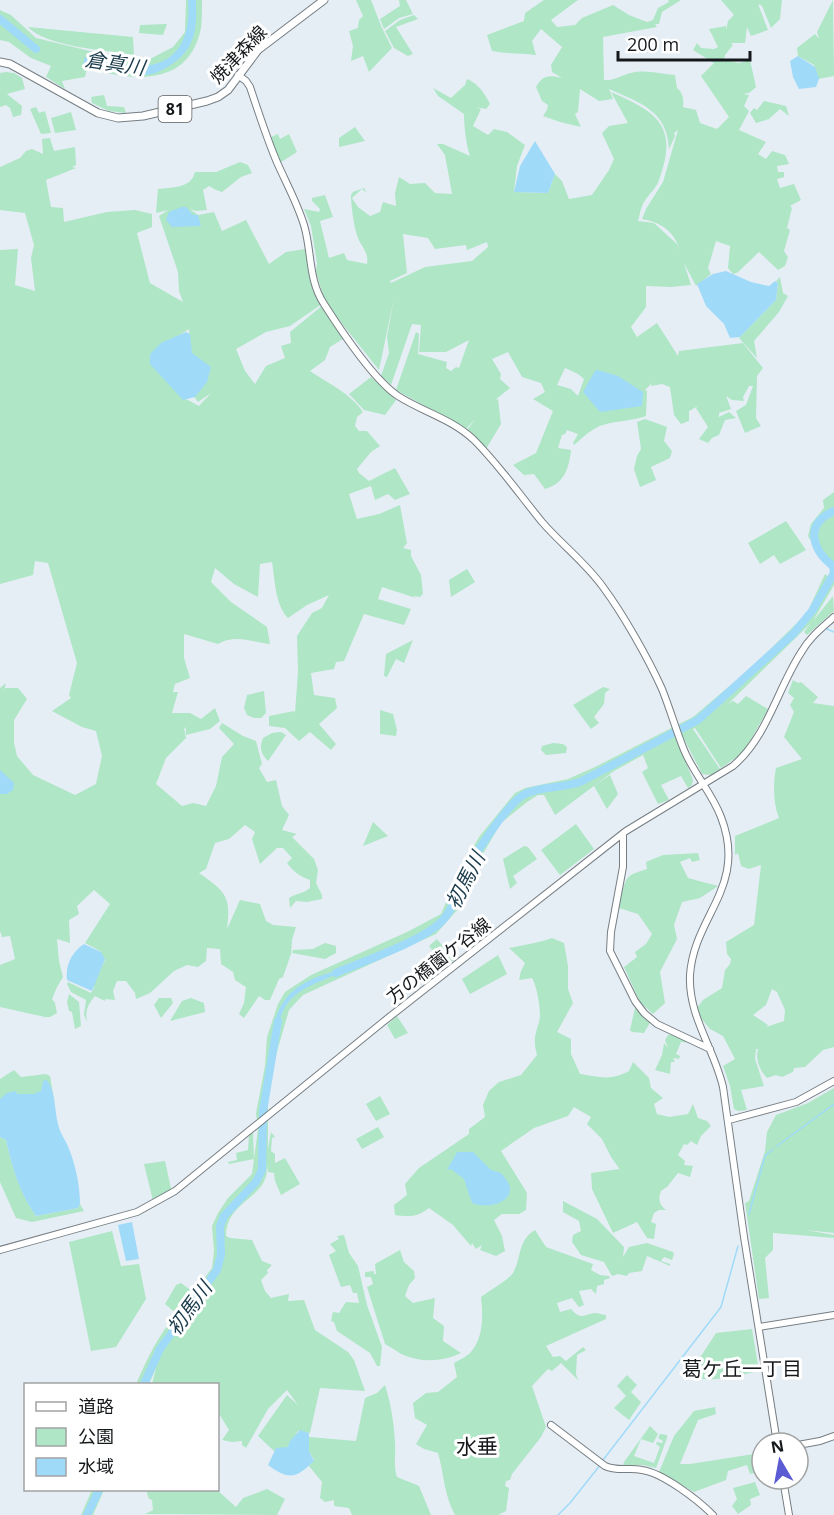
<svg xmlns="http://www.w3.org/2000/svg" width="834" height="1515" font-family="'Open Sans','Noto Sans JP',sans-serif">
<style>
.green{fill:#aee6c6;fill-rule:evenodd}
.water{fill:#a0daf9}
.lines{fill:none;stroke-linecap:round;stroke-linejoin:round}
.stream{stroke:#a0daf9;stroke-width:1.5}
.river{stroke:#a0daf9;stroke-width:8}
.secondary-casing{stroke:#767e83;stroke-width:8}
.primary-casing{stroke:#767e83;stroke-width:9}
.secondary{stroke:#fff;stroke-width:6}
.primary{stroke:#fff;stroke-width:7}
.labels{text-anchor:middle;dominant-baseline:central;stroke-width:6;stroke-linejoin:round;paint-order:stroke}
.shield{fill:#fff;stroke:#5b5d5f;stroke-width:1.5}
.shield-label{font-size:16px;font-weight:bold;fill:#15181a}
.street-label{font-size:18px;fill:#15181a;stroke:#fff}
.water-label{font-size:20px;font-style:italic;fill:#1a3b4c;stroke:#fff}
.neighbourhood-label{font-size:20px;fill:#15181a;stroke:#fff}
.quarter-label{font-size:21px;fill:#15181a;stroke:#fff}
</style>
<rect width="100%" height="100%" fill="#e6eef5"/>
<path class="green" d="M186,0H202C202,9 202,19 201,28C189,88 132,81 87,68L85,77L62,81L65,89L46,77L51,66L31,58L9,42L0,40V10L11,15L36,38L94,52L148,60L173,47L185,32Z
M356,0H371L382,28L392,48L369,72L363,56L351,61L353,46L349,31L358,28L359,20L363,16Z
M399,0H406L413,14L399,18L384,29L380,19L400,6Z
M544,0H578L551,20L557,27L575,25L582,18L613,5L629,15L647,22L653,20L658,8L669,2L668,0H681L662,12L659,24H655L657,27L603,37L604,80C615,81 621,75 631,73C645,69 661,74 675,75L677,88C683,93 684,99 683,107L696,110L700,123L717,129L729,117L701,76L714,63L693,50L697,43L701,48L714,49L718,47L709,29L726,26V30L728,21L734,15L721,0H782L780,19L771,28L762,6L758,4L768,30L751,36L747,27L745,43H731L733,45L725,55L724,60L739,63L750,60L756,87L749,93L743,94L749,95L744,106L749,111L739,130L766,142L758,154L766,159L772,151L785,155L789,164L777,166L778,172H784V177L777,179L780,188L794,184L801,200L790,206L792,208L787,228L790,230L784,251L788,257L785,266L778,270L759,252L737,273L733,274L728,268L730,246L716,241L708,268L711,274L696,286L684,263L691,285L671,287L646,286V307L631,327L637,337L657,323L678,356L679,351L743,343L763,368L757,376L756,418L761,426L745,433L736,411L746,405L753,386H749L743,397L744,401L732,400L726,396L731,409L719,413V417L729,412L736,418L725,420L719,435L712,438L708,443L699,439L708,427L696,408L698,406L689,411V421L681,424L674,415L670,387L662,384L651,386L652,383L645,390L647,391L646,416C630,422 609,420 594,429C587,433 580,440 574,445L573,443L578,434L567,430L565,434L562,435L558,448L571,450C569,468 565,483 545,489L534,474L524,475L513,465L536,453L553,411L533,399L545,392L541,383L522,377L508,352L492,359L501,374L500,379L510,388L495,400L498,399L501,424L486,449L467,430L476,418L466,429L396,390L416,332L419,334L418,354L447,362L446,368L451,371L456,367L459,368L469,340L446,352H419L421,325L412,324L391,385L381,376L389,353L387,337L394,298L379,370L332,311L323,295L316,272L317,263L311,226L304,209L319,212L320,209L312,201V198L325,195L333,217L320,221L329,258L344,253L347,260L367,264C369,252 362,248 358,238C354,228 351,206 351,195L353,192L364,188L367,193L362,189L352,198L358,207L370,216L380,212L383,202L396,206L395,193L399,177L410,184L425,183L435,193L452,194L445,155L437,144H443L470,156C466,145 464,126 464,114L438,96L433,88L451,98L465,85L467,79C479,84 484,93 490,104L486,109L476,107L481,109L473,126L488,135L494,129L507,132L525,145L517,166L514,192L548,193L555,174L562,181L569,199L592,195L609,170L614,159L602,133L609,126L628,123L611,92C657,112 679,126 659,180C657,187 650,193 646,199C641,205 640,214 638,221L654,223L677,244L680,251C675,232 661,222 642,219L646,209L663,182L678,130L674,133L675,136L669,149C667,110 640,103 609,89L613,99L599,101L580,89L578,112L575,114L581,127L560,122L543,116L547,110L548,105L542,101L536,87C543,75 549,75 562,78L552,72L551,65L562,47L541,29L532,41L536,55C520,53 507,54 492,51L487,35L524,21L525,13ZM403,234L428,238L435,249L466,245L467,250L487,242L488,247L472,261L425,267L391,283L390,281L407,273ZM565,368L578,374L584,379L578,396L571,389L557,385Z
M833,0L834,76L818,79L814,65L798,56L797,48L815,34L819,39L817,32Z
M414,15L418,19L396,27L413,54L408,56L394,48L385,31L400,20Z
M167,24L163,35L139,33L140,25Z
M28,27L133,37L134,55C106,50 46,47 28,27Z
M6,72L14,73L22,78L25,89L7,94L22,106L21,115L13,117L10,108L6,105L0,107V73Z
M104,95L107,106L124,107L126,113L109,111L92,103L91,97Z
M764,101L786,106L789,116L780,109L769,119L756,123L750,113L754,108L757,110Z
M36,107L39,113L45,111L51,133L41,134L30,109Z
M71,112L76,130L55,133L51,118Z
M355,127L365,141L339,147V138Z
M278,134L280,139L289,134L297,152L278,164L271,137Z
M50,138L54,151L75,147L76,165L72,167L76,168L46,180L51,207L63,208L64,222L107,212L135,210L152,214V227L137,233L150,283L183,302L179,291L178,272L159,216L168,210L156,213L158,189C172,187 191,189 195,172H216L240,162L248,165L252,173L241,177L222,192L216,190L209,186L203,190L207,210L196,211L190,209L198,215L214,212L222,231L246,220L269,264L286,252L305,249L322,304L290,326L266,332L236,349L245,371L255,384L266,366L285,358L281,346L291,343L290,332L323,305L346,337L330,347L325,360L310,371C328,383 351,394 363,412L357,417L355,426L359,431H367L380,446L371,452L357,469L359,473L369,481L395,468L410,494L395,500L388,494L375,500L371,486L349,494L357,519L379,514L400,505L407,543L403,548L411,550V556L421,575L423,594L420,597L413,596L416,598L382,587L378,599L411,609L404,625L364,614L344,661L336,662L334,669L311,673L314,695L335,698L337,708L319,724L336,744L331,750L310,732L299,741L285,728L269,726V716L294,711L295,713L298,672L297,636L312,613L322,608L329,595L307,605L288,618C275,605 275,580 272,562L260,564L258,597L234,584L215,568L211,582L231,602L267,627L270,644C251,642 236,634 218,644L184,634V658L190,678L175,684L173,692H178L172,713H190L201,719L215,708L220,721L210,729L186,735V729L184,727L186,738L166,758L156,784L182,806L193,803L206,806L216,786L222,757L234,744L219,728L222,723L243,736L256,741L262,764L259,768L267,782L276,780L282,806L289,815L282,830L297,834L292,837L314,859L318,870L316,883L322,895V899L307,902L296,901L290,908L289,898C296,893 303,894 310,888V880C299,876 294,872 287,863L292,858L283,848H277L260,864L252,839L255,832L245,825L229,839L215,843L206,869L199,873C226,892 231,896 227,929L240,900L260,904L266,921L273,925L296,927L292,940L291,954L283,977L279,979L270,1000H265L259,996L244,1018L239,1014L244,1003L246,987L235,980L233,972L221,964L220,949L207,948L206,961L198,967L187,965L174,971L150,993L136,999L135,993L126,981H117L113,991L115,1000L105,999V1001L95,996C87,1005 85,1012 87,1023L84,1015L86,1000L71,992L67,984L68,982L91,993L94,988L93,984L105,960L100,951L85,943L110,904L94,890L77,906L79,914L69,920L70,943L57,939L59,961L63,977L57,987L52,999L55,1003L57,1013L50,1017H45L0,1007V965L15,959L10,936L2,937L0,931V688L6,683L3,694L5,688H18L27,699L14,720V743L17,756L33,775L75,795L96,784L102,756L96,731L82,727L52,711L71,698L69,695L77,663L48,563L35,561L33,575L0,584V250L18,249L15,285L35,291L31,258L34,245L25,213L0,210V167L20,158L26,151L32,149L43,154L42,139ZM189,329L193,395L198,402L211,393L199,406L186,399L175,338Z
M780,277L783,293L788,296L779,312L754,341L757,358L739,338L776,300L778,283L776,281Z
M371,377L396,400L385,415L364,410L349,394Z
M645,419L667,427L664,441L672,451L670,458L651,467L656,480L640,487L634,469L637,456L641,449L637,422Z
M834,492V568L819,554L808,536L811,524L824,508L823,500Z
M786,521L806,550L780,564L774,555L760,564L748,543Z
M467,569L475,582L451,597L449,580Z
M825,574L834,581V585L813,621L833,596L834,611L807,635L804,632L811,623L728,704L733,701L738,704L746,696L768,709L744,752L721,768L695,728L693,729L720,769L711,775L702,774L682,735L676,738L693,780L692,785L688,788L681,776L661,785L669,800L658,804L642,772L648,768L643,755L614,771L555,815L544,795H538L527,802L501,823L474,869L459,908L436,934L303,995L289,1010L274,1062L268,1104V1149L271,1132L275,1137L272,1138L271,1151L275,1154V1163L285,1158L300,1184L281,1195L275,1181L274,1173L268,1172L267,1165C267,1169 267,1175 265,1179C257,1200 226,1205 226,1236L230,1238L252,1240L262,1261L272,1265L267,1270L268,1273L261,1280L265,1291L271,1298L289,1294L288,1301L304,1300L315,1330L348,1352L354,1360L365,1391L320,1388L310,1433L298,1431L288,1447L274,1451L258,1436L287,1395L298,1405L287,1390L268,1409L246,1448L242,1445V1441L232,1442L222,1440L229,1430L218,1412V1384H152L156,1368L149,1384H136C147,1359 158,1335 177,1314L165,1304L176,1285L181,1283L192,1291L182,1308L212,1268L214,1251L212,1226L218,1213L228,1198L252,1174L258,1129L256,1113L265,1066L267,1037L278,1004L285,992L311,975L407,932L441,914L459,872L479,837L515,793L525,788L568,779L595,767L693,717L752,667L807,613Z
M413,640L404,663L396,659L387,677L384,676L386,654Z
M793,680L798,683L801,682L818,697L813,703L834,706V1047L823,1050L805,1067L794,1068L793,1072L782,1077L776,1075L767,1078C760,1071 755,1059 758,1049H756L755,1059L764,1086L741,1090L747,1110L738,1111L734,1109L730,1086L723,1066L735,1059L723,1036L710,1029L699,1016L697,1008L703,1000L722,988L725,970L730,964L731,959L727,954L726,942L754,925L761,865L749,869L741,866L738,853L735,855V836L779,818C773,803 773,784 776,768L802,759L784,737L794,712L790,705L794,698L788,693ZM772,989L777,992L785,1010L784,1021L766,1027L768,1025L753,1015L766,1005Z
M603,687L610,689L605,693L604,704L594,717L599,723L591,729L573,705Z
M264,691L266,713L261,718H254L247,715L244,708L247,695Z
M380,710L393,714L397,730L396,736L380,734Z
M281,732L286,735L268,761C261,754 259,748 263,738L272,733Z
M553,743L563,744L567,747L566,753L546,755L541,750L542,746Z
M610,775L618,794L607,809L594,786Z
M373,822L388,836L363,846Z
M576,824L594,849L560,875L541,850Z
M524,846L528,847L537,859L513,876L517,883L510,889L503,859Z
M698,853L700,860L692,862L690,858L680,862L688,878L718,886L700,898L682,902L674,925L677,939L660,972L665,1003L653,1014L640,1002L624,967L637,957L635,952L646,944L652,934L638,914L619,908C619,901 621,895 623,889C627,873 633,874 647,869L646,862L663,855Z
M552,938L564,943L568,966V989L573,1003L557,1032L571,1039V1054L580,1074C600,1077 610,1081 629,1071L633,1062L649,1078L651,1088L663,1098L654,1104L657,1114L669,1117L688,1114L693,1104L698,1118L707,1121L711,1126L701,1136L697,1145L691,1141L687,1145L684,1144L678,1155L685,1161L684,1165L693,1166L690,1177L678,1173L667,1187L661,1191C658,1199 659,1205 666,1210H659L654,1213L651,1222L656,1224L654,1239L647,1238L637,1222L613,1233L592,1189L591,1173L620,1169L624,1175L611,1157L602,1139L587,1124L591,1117L574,1107L568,1116L534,1128L501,1151L527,1193L526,1210L519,1214H502L494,1220L502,1236L505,1251L496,1256L480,1250L482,1245L476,1249L472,1243L471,1246L453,1225L429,1208C418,1217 409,1217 395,1215L394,1205L407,1195L405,1184L419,1168L469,1134V1129L485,1117L483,1105L489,1091L499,1082L521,1075L537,1055C533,1041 535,1035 539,1022C542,1013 537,986 532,978L519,980L521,971L525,963L509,948C524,945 538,943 552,938Z
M437,939L454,960L444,966L429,946Z
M325,943L336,946V953L325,959L292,953L293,950L313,949Z
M498,955L507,974L470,994L462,979Z
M69,994L79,1002L81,1026L75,1029L72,1012L69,1011L67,1002Z
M159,998H171L173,1003L161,1018L154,1005Z
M191,998L204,1003L205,1012L170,1021L182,1001Z
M639,1007L651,1021L644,1033L632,1032L630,1030L635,1008Z
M397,1016L408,1033L395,1039L387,1025Z
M673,1034L694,1043L681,1042L676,1054L680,1056L679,1059L673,1058L675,1062H671L670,1074L655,1070L662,1055L664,1043L668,1048L665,1040L668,1035Z
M14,1070L21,1077L46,1074L50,1076L53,1094L6,1096L0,1099V1079Z
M834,1088V1233L806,1230L834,1235V1238L773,1233V1250L765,1258L769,1298L759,1299L745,1203L749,1201L765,1151L767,1132L776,1115L808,1103Z
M380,1096L390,1114L376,1121L366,1104Z
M378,1127L384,1137L362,1149L356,1139Z
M253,1132L254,1159L229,1164L228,1162L237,1160L236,1153L248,1150L249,1134Z
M0,1137L6,1140C12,1167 20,1193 36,1216L78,1208L80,1204L84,1211L32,1222L16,1218L0,1182Z
M165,1161L172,1193L153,1201L144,1164Z
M563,1201L597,1219L624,1247L623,1257L629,1247L647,1243L673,1252L674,1254L672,1260L664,1257L661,1261L670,1264V1266L647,1256L642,1271L629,1273L627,1276L618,1274L612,1276L604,1262L581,1255L572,1242L573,1235L581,1231L579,1221L563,1212Z
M535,1230L546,1247L593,1264L591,1270L600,1275L609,1276L610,1278L604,1280V1284L597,1286L596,1294L591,1289L579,1291L584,1305L579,1307L572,1298L557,1303L560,1312L571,1309C581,1321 584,1314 595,1313C599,1313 602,1315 606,1315V1319L546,1346L553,1357L560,1356L566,1361L583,1347L586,1350L577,1355L576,1374L578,1380L561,1363L552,1371L548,1369L532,1386L546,1427L541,1437L512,1474L510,1480L506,1481L505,1486L509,1488L506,1511L498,1515H455C444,1495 444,1474 438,1453L424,1449L416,1444L427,1425L415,1418L413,1403L426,1393L438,1392L457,1377L454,1363C459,1360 466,1357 470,1353C484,1338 483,1315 481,1297C489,1291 508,1280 513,1273C522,1257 517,1241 535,1230Z
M112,1231L121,1266L139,1264L146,1299L116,1347L91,1351L69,1242Z
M344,1235L349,1253L358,1266L367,1305L382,1347L380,1366H377L370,1353L337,1331L334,1322L331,1321L333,1312L339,1313L346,1302L359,1303L357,1293H353L350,1285L341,1287L329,1255L336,1251L330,1244L339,1239L337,1236Z
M400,1250L404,1262L414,1271L415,1278L409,1285L405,1296L413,1303L435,1298L433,1318L444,1326L443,1341L461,1353C442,1362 421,1363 401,1354C396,1351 391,1347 385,1344L367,1287L373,1284L371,1277H365V1272L374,1271V1274H376L375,1264Z
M752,1329L759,1371C743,1374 700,1387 690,1373L716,1333Z
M627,1375L637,1385L631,1392L641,1402L629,1420L614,1408L626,1396L617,1386Z
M385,1385C391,1404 394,1423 395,1443C396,1454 393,1466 397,1477L419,1486L431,1515H352L349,1508L334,1506V1500L325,1502L320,1498L322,1482L309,1466L314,1460L309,1451V1437L356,1441L365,1398L377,1393Z
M715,1407L716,1414L698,1420L680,1464H690L754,1454L756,1463L762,1471L750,1474L747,1465L728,1471L726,1480L694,1492L659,1472L674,1436L694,1411Z
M650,1426L658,1434L653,1443L641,1439L634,1456L654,1463L660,1447L656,1444L657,1442L662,1443L663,1441L658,1438L660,1434L667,1435V1438L656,1468L643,1465H623L624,1462Z
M755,1482L760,1495L750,1499L751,1505L738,1514L732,1506L737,1499L733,1488Z
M267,1489L285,1499L277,1515L145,1514L153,1510L152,1500L149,1499L146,1490H217L236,1507L243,1498Z
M92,1490H104L93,1515H81Z"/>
<path class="water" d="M188,0H196V2C197,31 195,50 169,66C161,71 153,75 143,75C124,75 103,68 83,65L85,57C103,60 122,66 141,66C180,65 191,34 188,0Z
M798,56L815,67L819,79L816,87L799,89L793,77L790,61Z
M535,141L555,174L548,193L514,192L520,166Z
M182,207H186L193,215H198L201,226L172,227L166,220L169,212Z
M726,271L751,282L769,286L775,281L778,283L776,300L740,337L730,338L724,324L706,306L697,284L713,274Z
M186,332L190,334L192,353L211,367L207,382L195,397L183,400L150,364V354L161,343Z
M598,370L618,376L643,392L642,406L600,412L583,392L595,371Z
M0,770L14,783L13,790L7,794H0Z
M84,944L101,952L105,959L92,991L67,980C65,965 72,952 84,944Z
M346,969C313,988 285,986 277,1031L273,1029C281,988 309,977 346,969Z
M47,1080C56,1092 54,1108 58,1124C60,1134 66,1140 69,1149C76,1166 80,1186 80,1204L78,1208L36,1216C20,1194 12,1167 6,1140L0,1137V1099L7,1093L16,1091L17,1094H34L41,1091L43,1081Z
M457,1152H473L491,1170L501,1173C505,1178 511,1184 510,1190C508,1206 483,1208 472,1203L464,1179L451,1169L447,1170Z
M132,1222L139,1259L126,1261L118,1225Z
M300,1430L309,1433V1451L314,1461C296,1478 290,1481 268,1465L276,1448L288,1447L290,1441Z"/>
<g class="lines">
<path class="stream" d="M827,629L834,632
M777,1146L834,1104
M749,1214L765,1156L773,1149
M603,1460L721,1307L738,1246
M558,1515L570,1503L601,1464"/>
<path class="river" d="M0,19L36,49
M336,973C364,961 423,941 442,921C454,909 457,891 464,876C472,858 509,800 527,793C544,786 563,788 580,782L698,720L794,633L812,611L834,573L833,566C812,550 804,524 834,511
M144,1384L160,1349L217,1270L221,1255L220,1226L224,1216L256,1182L262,1170L263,1111L278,1021
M87,1515L99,1490"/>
<g class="secondary-casing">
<path id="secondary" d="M238,75L246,81L250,87C258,111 266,136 276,160C285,181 297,202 304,225C312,251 308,280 324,304C340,329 374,380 398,396C423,412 452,419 474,440C499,465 520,495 542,522C561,544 586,563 603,587C623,614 648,658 662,689C670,709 676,730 684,750C694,774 712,793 721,817C748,887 694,915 690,975C688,1016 714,1048 723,1087L744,1237L777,1443
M623,834V867L611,932L610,951L635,1001L644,1013L657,1024L710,1049
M729,1120L796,1102L834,1081
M0,1250L137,1212L175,1191L383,1022L626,831L733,766C768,736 777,689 802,651C810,637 822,628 834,617
M759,1327L834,1315
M551,1425L605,1466C618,1472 629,1467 642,1470C663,1473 698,1500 713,1515
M798,1445L820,1441L834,1436
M783,1479L789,1515"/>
</g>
<g class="primary-casing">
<path id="primary" d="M0,62L10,64L98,113L118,118L143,116L207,101L218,97L228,90L258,50L324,0"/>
</g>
<use href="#secondary" class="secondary"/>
<use href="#primary" class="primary"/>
</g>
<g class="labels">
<rect class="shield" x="158.5" y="96" width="33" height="26" rx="4.5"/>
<g class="shield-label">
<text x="175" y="109">81</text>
</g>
<g class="street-label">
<text transform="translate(238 54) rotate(-46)">焼津森線</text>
<text transform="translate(438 960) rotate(-38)">方の橋薗ケ谷線</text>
</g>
<g class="water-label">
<text transform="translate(115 63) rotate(9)">倉真川</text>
<text transform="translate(465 880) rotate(-63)">初馬川</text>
<text transform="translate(189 1308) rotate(-54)">初馬川</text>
</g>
<g class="neighbourhood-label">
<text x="742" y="1368">葛ケ丘一丁目</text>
</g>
<g class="quarter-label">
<text x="477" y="1446">水垂</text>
</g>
</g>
<rect x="24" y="1383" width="195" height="108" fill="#ffffff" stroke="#a1a3a3" stroke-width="1.5"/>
<rect x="36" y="1402" width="30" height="9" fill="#ffffff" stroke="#a1a3a3" stroke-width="1.5"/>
<text x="78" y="1413" font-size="18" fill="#15181a">道路</text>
<rect x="36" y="1428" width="30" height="18" fill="#aee6c6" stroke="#a1a3a3" stroke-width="1.5"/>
<text x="78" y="1443" font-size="18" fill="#15181a">公園</text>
<rect x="36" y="1458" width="30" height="18" fill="#a0daf9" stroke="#a1a3a3" stroke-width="1.5"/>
<text x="78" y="1473" font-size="18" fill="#15181a">水域</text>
<g transform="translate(780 1461) rotate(350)"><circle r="28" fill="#ffffff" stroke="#a1a3a3" stroke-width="1.5"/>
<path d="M0-4.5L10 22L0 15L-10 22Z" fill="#5b5bd3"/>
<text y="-9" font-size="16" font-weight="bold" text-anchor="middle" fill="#15181a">N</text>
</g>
<path d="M618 51v9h132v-9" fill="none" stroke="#15181a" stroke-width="3"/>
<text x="627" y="51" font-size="18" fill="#15181a" stroke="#ffffff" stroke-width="4.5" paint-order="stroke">200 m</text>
</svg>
